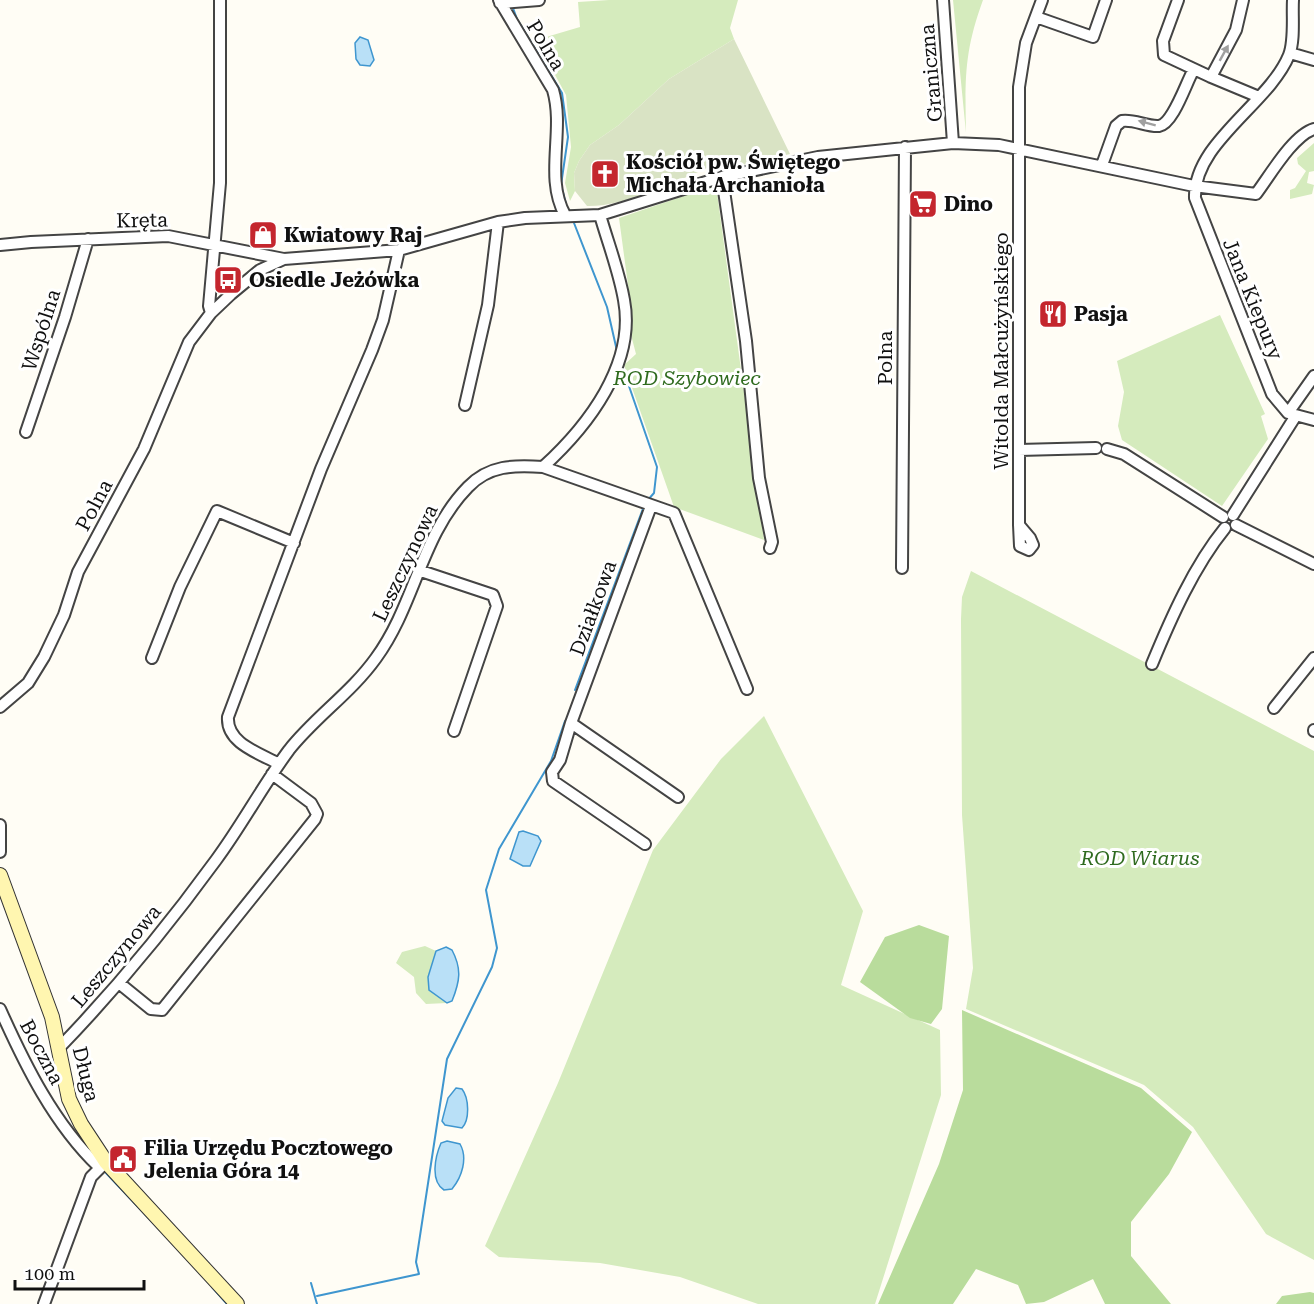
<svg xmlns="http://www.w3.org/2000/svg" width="1314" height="1304" font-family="'Roboto Serif',serif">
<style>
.green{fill:#d5ebbd}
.forest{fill:#b9dc9c}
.cemetery{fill:#d9e3c4}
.water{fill:#b9e0f7;stroke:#3f96cf;stroke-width:1.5}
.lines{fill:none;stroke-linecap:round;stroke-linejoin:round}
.stream{stroke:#3f96cf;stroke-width:2}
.street-casing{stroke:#444;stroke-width:14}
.secondary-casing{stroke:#333;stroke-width:16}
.street{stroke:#fff;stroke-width:10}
.secondary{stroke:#fff6b0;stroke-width:14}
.oneway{fill:#a0a0a0}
.labels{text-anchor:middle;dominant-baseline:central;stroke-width:6;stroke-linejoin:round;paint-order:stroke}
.street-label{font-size:20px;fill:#111;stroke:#fff}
.poi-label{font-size:20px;font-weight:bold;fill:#111;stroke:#fff;text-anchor:start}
.park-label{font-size:20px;font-style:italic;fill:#2f6b1f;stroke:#fff}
</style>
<rect width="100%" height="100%" fill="#fffdf5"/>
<path class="green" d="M609,0H738L730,28L734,39L669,79L619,125L590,145L579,161L574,173L575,191L570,201L565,183L571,147L566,95L536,40L580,27L578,2Z
M953,0H983C964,52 965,79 966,133Z
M1314,143V171L1309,172L1307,183L1314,185L1312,194L1290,199V190L1295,188L1306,171L1298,164L1297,158Z
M716,185L764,540L674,507L624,365L636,354L631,335V307L619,218Z
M1220,315L1265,414L1261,416L1268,439L1222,506L1122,440L1118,426L1124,392L1117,361Z
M971,571L1314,751V1260L1266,1234L1193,1127L1144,1085L966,1009L973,968L962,815L961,619L962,597Z
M764,716L863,911L841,985L940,1030L941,1095L875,1304H758L680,1277L600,1263L499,1257L485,1246L558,1083L653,850L721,759Z
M425,946L436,951L428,977L429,990L447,1003L426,1004L416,993L414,977L396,963L402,952Z"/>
<path class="forest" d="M919,925L949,936L942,1009L931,1024L910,1018L860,982L885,937Z
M962,1010L1141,1088L1192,1132L1169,1174L1131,1222V1256L1171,1304H1105L1093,1279L1044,1302L1026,1304L1018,1285L976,1269L953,1304H878L939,1164L963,1090Z
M1310,1292L1314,1293V1304H1276L1282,1296Z"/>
<path class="cemetery" d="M734,39L790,154L730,168L725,160L712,162V166C676,181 625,207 587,206L575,191L574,173L579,161L590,145L619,125L669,79Z"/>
<path class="water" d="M360,37L368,40L374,60L370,66L360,65L356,59L355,43Z
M523,831L538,836L541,841L530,866H523L510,859L519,832Z
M446,947L452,950C462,969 460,981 452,1001L447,1003L429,990L428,977L436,951Z
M456,1088L462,1089C469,1098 470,1120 462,1128L445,1125L442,1121L448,1098Z
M447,1141L460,1144C468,1158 462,1177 452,1189L444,1190C430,1181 435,1157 441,1143Z"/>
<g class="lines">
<path class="stream" d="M513,8L517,19L562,93L568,137L561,185L566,204
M574,223L607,307L617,351
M622,366L657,467L654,493L647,501
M575,690L644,506
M106,1173L160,1230
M311,1283L317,1304
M212,1287L227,1304
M317,1296L419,1274L416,1262L447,1059L492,967L497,948L486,890L499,849L551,761L565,721"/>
<g class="street-casing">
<path id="street" d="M499,0L553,90C565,131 544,177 565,215
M943,0L953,143
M1178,0L1163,41L1164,55L1211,77
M1243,0L1236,30L1211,77L1259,97
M1293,0C1292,16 1295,40 1289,55C1269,104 1193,143 1195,198L1272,394L1288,413L1314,420
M500,3L539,0
M1036,17L1093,37L1106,0
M1290,53L1314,60
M1102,165L1116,126L1122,121C1134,119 1147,127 1159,126C1173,124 1186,83 1193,71
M722,177L746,341L759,478L772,542L770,548
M0,245L31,242L168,236L284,259
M211,313L209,306L220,183V0
M465,405L488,305L498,222
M1288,413L1314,376
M26,432L65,317L88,239
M1107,449L1124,454L1223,517
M1019,450L1096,448
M543,467L674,513L747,689
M651,506L571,723L678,797
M1233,515L1295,417
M1019,525L1030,538L1033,545L1029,550L1020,546L1019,525V87L1026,43L1042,0
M1236,525L1314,564
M902,568L905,147
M418,570L493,595L497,606L454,731
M152,658L180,587L217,511L294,543
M1152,664C1171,618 1194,566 1225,528
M0,707L28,683L44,657L64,615L78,572L144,449L189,342L211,313L231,294L260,270L284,259L399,250L498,222L525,218L600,215L722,177L818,157L953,143L999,145L1194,186L1256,194C1269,177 1293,135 1314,129
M1274,708L1314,658
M571,723L560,760L552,772L553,781L645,844
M1314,731V730
M279,764C259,753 226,743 228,717L321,469L372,350L383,320L399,250
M0,825V852
M119,983L151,1009L162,1010L315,819L317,814L311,803L272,774
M0,1009C25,1065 54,1124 99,1167
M59,1048C115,990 168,926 216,860C242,825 263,785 289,750C315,717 351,693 376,658C415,605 421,535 468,487C489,465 514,465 543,467C588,426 636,364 624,300C619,271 608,243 600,215
M44,1304L91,1177L104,1164"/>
</g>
<g class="secondary-casing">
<path id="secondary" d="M0,875L52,1017L69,1099L81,1124L106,1162L237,1304"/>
</g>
<use href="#street" class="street"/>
<use href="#secondary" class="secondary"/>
</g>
<defs><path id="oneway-solid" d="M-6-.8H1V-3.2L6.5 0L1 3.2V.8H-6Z" transform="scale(1.5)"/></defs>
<g class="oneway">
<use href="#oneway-solid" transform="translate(1224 53) rotate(-61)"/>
<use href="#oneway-solid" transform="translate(1147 123) rotate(-165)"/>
</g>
<defs>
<g id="church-square" transform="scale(1.5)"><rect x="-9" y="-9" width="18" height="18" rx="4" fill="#c4262e" stroke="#fff"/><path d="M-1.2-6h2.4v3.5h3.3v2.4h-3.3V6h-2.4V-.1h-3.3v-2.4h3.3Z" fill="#fff"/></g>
<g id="supermarket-square" transform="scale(1.5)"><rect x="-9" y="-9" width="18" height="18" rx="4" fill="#c4262e" stroke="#fff"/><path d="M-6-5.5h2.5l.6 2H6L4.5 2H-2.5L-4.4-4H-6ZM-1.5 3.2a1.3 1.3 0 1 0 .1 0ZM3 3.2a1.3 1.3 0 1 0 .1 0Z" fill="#fff"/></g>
<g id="shop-square" transform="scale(1.5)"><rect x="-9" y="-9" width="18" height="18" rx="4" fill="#c4262e" stroke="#fff"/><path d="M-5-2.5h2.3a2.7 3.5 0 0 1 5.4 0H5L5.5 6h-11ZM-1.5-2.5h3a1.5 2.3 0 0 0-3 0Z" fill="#fff"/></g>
<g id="bus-square" transform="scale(1.5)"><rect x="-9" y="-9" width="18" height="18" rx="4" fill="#c4262e" stroke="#fff"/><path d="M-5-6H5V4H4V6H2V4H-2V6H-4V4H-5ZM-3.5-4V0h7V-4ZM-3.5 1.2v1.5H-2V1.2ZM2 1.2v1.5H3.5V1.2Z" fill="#fff"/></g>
<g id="restaurant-square" transform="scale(1.5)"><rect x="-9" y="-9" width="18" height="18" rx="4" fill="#c4262e" stroke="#fff"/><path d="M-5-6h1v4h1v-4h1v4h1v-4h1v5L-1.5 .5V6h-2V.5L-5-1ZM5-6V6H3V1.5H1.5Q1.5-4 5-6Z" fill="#fff"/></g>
<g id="civic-square" transform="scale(1.5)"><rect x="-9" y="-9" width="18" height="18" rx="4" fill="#c4262e" stroke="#fff"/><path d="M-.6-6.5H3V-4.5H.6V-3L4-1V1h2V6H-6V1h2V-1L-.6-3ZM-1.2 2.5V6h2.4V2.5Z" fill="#fff"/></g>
</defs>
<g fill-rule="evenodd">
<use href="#church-square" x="605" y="174"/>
<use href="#supermarket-square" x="923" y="204"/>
<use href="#shop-square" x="263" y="235"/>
<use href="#bus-square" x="228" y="280"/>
<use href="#restaurant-square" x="1053" y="314"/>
<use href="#civic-square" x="123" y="1159"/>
</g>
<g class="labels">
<g class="street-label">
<text transform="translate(546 45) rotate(59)">Polna</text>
<text transform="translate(931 73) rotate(-95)">Graniczna</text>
<text transform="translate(142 220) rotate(-1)">Kręta</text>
<text transform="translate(1253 299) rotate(68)">Jana Kiepury</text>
<text transform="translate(41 330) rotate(-72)">Wspólna</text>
<text transform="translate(1001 351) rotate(-90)">Witolda Małcużyńskiego</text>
<text transform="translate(885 358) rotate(-90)">Polna</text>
<text transform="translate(94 505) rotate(-62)">Polna</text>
<text transform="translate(405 563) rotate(-65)">Leszczynowa</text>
<text transform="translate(593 608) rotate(-70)">Działkowa</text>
<text transform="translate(116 956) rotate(-50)">Leszczynowa</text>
<text transform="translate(42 1052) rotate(62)">Boczna</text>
<text transform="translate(86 1074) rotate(76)">Długa</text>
</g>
<g class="poi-label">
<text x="626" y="162">Kościół pw. Świętego<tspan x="626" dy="23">Michała Archanioła</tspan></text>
<text x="944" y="204">Dino</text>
<text x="284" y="235">Kwiatowy Raj</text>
<text x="249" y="280">Osiedle Jeżówka</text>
<text x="1074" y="314">Pasja</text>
<text x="144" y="1148">Filia Urzędu Pocztowego<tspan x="144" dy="23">Jelenia Góra 14</tspan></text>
</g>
<g class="park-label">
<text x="687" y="378">ROD Szybowiec</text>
<text x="1140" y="858">ROD Wiarus</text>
</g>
</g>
<path d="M15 1280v9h129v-9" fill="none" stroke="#111111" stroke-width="3"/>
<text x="24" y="1280" font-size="18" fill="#111111" stroke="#ffffff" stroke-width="4.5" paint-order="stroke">100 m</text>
</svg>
